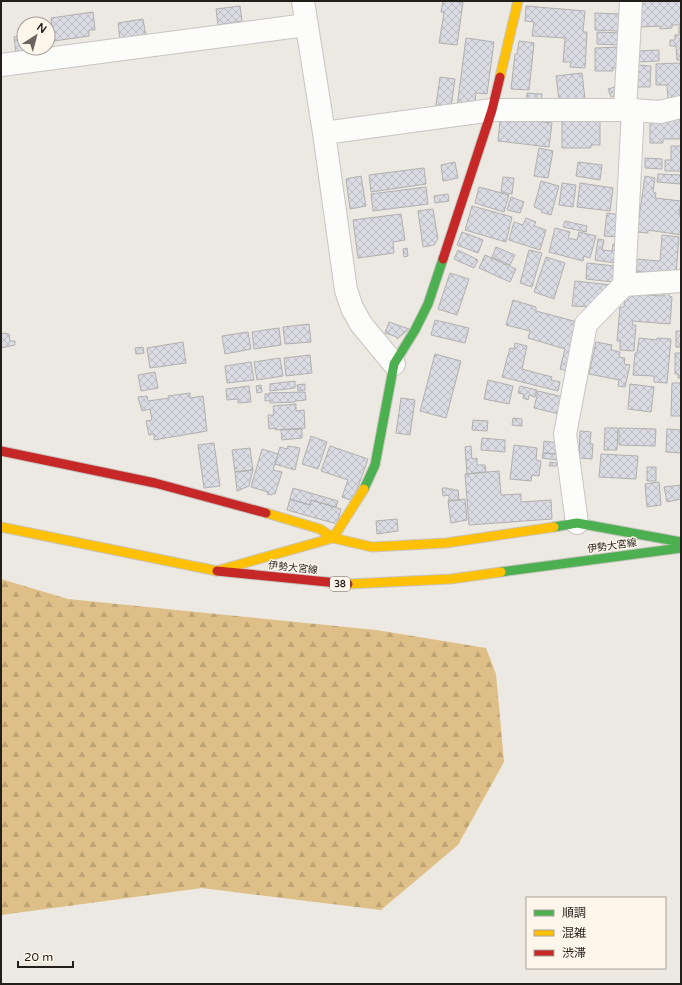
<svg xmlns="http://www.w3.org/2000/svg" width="682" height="985" font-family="'Varela Round','Noto Sans JP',sans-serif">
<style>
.forest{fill:url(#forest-firs)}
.building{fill:url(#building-cross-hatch);stroke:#b1b0af}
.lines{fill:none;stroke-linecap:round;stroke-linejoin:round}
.street-casing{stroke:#c8c5c0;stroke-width:24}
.fast-casing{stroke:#c8c5c0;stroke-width:11}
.slow-casing{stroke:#c8c5c0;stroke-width:11}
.jam-casing{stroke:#c8c5c0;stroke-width:11}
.street{stroke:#fcfcfb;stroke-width:22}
.fast{stroke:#4caf50;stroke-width:9}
.slow{stroke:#ffc107;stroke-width:9}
.jam{stroke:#c62828;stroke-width:9}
.labels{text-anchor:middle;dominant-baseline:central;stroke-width:3;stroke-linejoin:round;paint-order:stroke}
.shield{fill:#fef6eb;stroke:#646059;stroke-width:1}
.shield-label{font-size:9px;font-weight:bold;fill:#221f1b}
.street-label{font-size:10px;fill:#221f1b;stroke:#fef6eb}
</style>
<defs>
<pattern id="forest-firs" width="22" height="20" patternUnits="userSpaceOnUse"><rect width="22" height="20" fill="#debf87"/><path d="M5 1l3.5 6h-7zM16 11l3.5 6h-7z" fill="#bea474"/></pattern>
<pattern id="building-cross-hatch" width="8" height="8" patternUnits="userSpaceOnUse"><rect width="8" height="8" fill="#dadbe3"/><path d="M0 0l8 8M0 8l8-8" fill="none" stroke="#bbbcc2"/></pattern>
</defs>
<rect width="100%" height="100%" fill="#ece8e2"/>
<path class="forest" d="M1,579L68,599L376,630L486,648L496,674L504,762L458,845L381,910L202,888L1,915Z"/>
<path class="building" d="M443,1L463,2L457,45L439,43L444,13L441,12Z
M639,1H681V25H672V28L660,29V26L640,27Z
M240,6L242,21L218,25L216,9Z
M526,6L585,11L583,32H587L585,68L570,67L571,62H563L565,38L532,36L534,22L525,21Z
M93,12L95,30H89V36L54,41L51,18Z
M595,13L619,14L618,31L595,30Z
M143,19L146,36L120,40L118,23Z
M681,26V60H677L676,46H670V40H675V35H679V27Z
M597,32L621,33L620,45L597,44Z
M24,35V48H35L36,52L16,54L14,37Z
M466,38L494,42L487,94L476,93L474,109L457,107Z
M519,41L534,43L529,90L511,89L515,54H517Z
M620,47L619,68H613V71H595V48Z
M659,50V61L638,62V51Z
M681,63V99L668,100L667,85H656V64Z
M637,65L651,66L650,87H636Z
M582,73L585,99L568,101V98L559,100L556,76Z
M440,77L455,79L451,107L436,105Z
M615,87L617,95L611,97L608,89Z
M527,93L542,94L541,104L526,103Z
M650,117L681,118V139H663V143H650Z
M513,118L552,123L549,147L498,141L500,121L513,122Z
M562,121H600V145H591V148H562Z
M671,146H681V171H665V160H671Z
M539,148L553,151L548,178L534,176Z
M645,158L662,159V169L645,168Z
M455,162L458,178L443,181L441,165Z
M578,162L602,165L600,180L576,176Z
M424,168L426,184L371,192L369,175Z
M658,174L681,175V184L657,182Z
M361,176L366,206L350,209L346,179Z
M645,176L655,178L653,192L656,193L655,198L681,201L679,214H681V235L648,230V233L637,232Z
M503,177L514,178L512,194L501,192Z
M541,181L559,186L551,215L541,212L542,210L534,207Z
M562,183L576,185L573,207L559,205Z
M580,183L613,188L610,211L577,207Z
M426,187L428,204L373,211L371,194Z
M479,187L509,195L504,212L475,203Z
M448,194L449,201L435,203L434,196Z
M511,197L524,202L520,213L507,210Z
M472,206L512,217L506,242L465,230Z
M433,209L438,239L434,245L423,247L418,211Z
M607,213L621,215L618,237L604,236Z
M401,214L405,240L393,242L394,253L358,258L353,220Z
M526,218L536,222L534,226L546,230L540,250L509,240L514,222L523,225Z
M565,221L587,226L586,232L563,227Z
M555,228L570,232L568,238L577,240L579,232L596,236L590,258L584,256L583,261L549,252Z
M462,232L483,240L478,253L457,245Z
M662,235L679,237L676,275L633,271L635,259L660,261Z
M598,239L604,240L602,250L612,251L613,244L619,245L616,263L595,260Z
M496,247L515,255L510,265L492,257Z
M407,248L408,256L404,257L403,249Z
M458,250L478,260L474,268L454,259Z
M529,250L542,253L532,287L520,283Z
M485,255L516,269L510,282L479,268Z
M546,257L565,263L554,299L534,292Z
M587,263L615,266L613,282L586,279Z
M450,273L469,279L457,315L438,309Z
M575,281L611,285L601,307L572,306Z
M662,291L669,292V296L672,297L670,324L633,321L632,325H636L634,351L620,350V341H617L620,307H624L625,295L635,296V294L662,296Z
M513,300L536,307V311L581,323L571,372L560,369L565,349L528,338L530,331L506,325Z
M435,320L469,328L465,343L431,335Z
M389,322L409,329L397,339V337L385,333Z
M309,324L311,342L285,344L283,327Z
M279,328L281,345L254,349L252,332Z
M676,331H681V347H676Z
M248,332L251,349L225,354L222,336Z
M4,333L9,334L10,341H15V345L1,348V334Z
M639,338L657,340V338L671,339L667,383L654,382V376L633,375L635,353H637Z
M183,342L186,363L150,368L147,348Z
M596,342L612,345L611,350L620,352L619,357L625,358L624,364L630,365L625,387L618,386L619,380L589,374Z
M515,343L527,346L522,369L552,377L551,380L560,382L558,391L502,377L510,348L514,349Z
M143,347L144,353L136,354L135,348Z
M675,353H681V378H678V374H675Z
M435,354L461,361L446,418L420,411Z
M310,355L312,373L286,376L284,358Z
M280,358L283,376L257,380L254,362Z
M251,362L254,380L227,383L225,366Z
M155,372L158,388L141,391L138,375Z
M488,380L513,386L509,404L484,399Z
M295,381V388L270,391V384Z
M672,383H681V416H671Z
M305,384V390L298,391L297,385Z
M630,384L654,387L651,412L628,409Z
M261,385L262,392L257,393L256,386Z
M249,386L251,402L238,403V399L227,400L226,389Z
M520,386L537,390L535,397L529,395L528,400L523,398L524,394L518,393Z
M538,391L563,397L559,414L534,408Z
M305,392L306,400L295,401V402L270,403V400L265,401V394H269V393Z
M190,393V398L203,396L207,431L154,440V434L149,435L146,421L152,420L150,409L142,411L138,397L147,396L148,401L169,398L168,396Z
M401,398L415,400L410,435L396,433Z
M296,404V411L304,410L305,428L275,430V428L269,429L268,415H274L273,406Z
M513,418L522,419V426L512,425Z
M473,420L488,421L487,431L472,430Z
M605,428H618L617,450H604Z
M619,428L656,429L655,446L619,445Z
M302,429V438L282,440L281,430Z
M667,429L681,430V453L666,452Z
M580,431L591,432L590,444H593L592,459L579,458Z
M311,436L327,442L318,469L302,464Z
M482,438L505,440V452L481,450Z
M544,441L557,443L556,454L543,453Z
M214,443L220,486L204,488L198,445Z
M514,445L537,448L536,460L541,461L539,476L532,475L531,481L510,479Z
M288,446L300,448L295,470L275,464L280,447L287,449Z
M330,446L368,459L353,501L342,497L348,480L321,471Z
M471,446L472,459L477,458V465H485L486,472L467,474L465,447Z
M250,448L253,470L235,472L232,450Z
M262,449L278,454L273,470L282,472L275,494L273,493L272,495L267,494L268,492L251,487Z
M543,453L558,454L557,460L542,458Z
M601,454L638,456L636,479L599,477Z
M550,462L557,463L556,466H549Z
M647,467H656V481H647Z
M253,470L249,486L237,491L235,472Z
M499,471L501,495L521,494V502L551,500L552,519L469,525L465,474Z
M659,482L661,505L647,507L645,484Z
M681,485V499L667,502L664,487Z
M293,488L338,501L336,507L311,500L310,505L290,499Z
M442,488H448V489H453V490H458L459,500L449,501V495L443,496Z
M290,499L310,505L311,500L341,509L337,524L287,510Z
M465,499L467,520L451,523L448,501Z
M397,519L398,531L377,534L376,521Z"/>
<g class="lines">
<g class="street-casing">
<path id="street" d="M303,1L324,133L346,290L352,308L361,324L394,364
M1,65L306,25
M625,110L631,1
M324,133L492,110H633L660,112L681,107
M624,285L681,281
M577,523L565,434L586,324L624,285L633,110"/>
</g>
<g class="fast-casing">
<path id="fast" d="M364,489L375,465L394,364L415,330L428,304L443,259
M554,527L577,523L681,542
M501,572L681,548"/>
</g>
<g class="slow-casing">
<path id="slow" d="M500,77L518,1
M266,513L320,529L333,538L372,547L446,543L554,527
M1,527L217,571
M216,571L333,538L364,489
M348,584L451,579L501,572"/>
</g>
<g class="jam-casing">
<path id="jam" d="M443,259L492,110L500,77
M1,451L155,483L266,513
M217,571L348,584"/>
</g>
<use href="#street" class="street"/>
<use href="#fast" class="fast"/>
<use href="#slow" class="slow"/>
<use href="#jam" class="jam"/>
</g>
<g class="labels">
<rect class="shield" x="330" y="577" width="20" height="14" rx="3"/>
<g class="shield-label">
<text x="340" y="584">38</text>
</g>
<g class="street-label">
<text transform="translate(612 546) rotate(-8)">伊勢大宮線</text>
<text transform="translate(293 568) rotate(6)">伊勢大宮線</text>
</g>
</g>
<rect width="682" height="985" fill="none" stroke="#221f1b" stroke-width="4"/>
<rect x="526" y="897" width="140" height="72" fill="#fef6eb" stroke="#a6a098"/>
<rect x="534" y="910" width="20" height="6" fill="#4caf50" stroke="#a6a098"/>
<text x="562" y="917" font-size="12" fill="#221f1b">順調</text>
<rect x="534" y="930" width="20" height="6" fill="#ffc107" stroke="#a6a098"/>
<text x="562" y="937" font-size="12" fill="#221f1b">混雑</text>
<rect x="534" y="950" width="20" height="6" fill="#c62828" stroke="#a6a098"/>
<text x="562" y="957" font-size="12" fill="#221f1b">渋滞</text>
<g transform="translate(36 36) rotate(36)"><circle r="19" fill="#fef6eb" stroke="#a6a098"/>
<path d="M0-3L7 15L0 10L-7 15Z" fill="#696561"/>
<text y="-6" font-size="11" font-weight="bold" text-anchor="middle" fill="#221f1b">N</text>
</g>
<path d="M18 961v6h55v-6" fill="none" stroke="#221f1b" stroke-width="2"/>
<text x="24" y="961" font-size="12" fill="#221f1b" stroke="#fef6eb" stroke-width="3" paint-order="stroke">20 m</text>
</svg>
